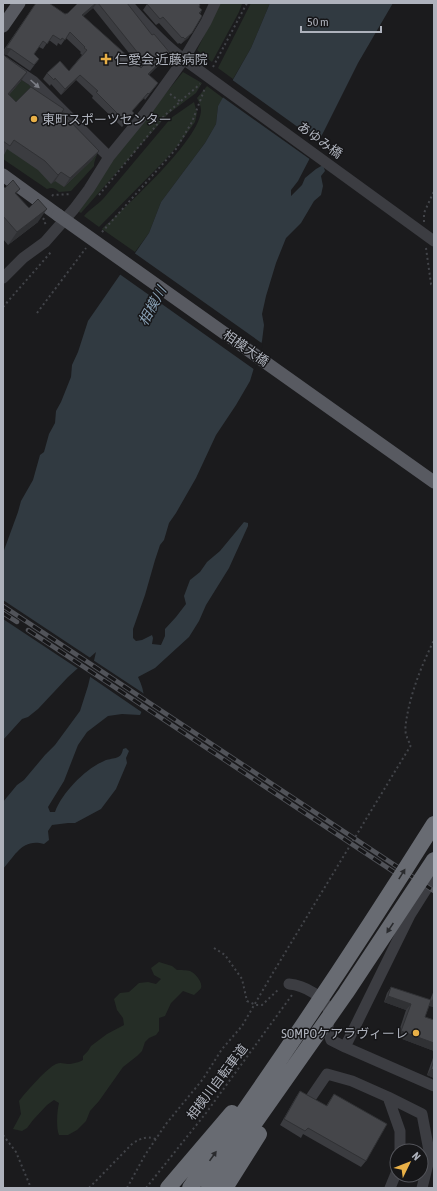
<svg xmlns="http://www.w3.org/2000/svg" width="437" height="1191" font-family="'Asap Condensed','Noto Sans JP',sans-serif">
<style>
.green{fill:#252d26}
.water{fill:#313a41}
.pier{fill:#1b1b1d}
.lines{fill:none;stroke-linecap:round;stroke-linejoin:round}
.path{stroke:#424449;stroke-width:2;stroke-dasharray:2 3;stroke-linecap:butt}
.minor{stroke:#3c3d42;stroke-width:11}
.major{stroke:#585a61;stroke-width:13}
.rail-casing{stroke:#515359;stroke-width:4.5}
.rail{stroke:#161618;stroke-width:3;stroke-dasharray:9;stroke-linecap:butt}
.minor-bridge{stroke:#3c3d42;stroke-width:11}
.major-bridge{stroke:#585a61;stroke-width:13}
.highway-bridge{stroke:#686b72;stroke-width:16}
.wall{fill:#3b3c40;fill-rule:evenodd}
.shaded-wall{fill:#303134}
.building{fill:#45464a;stroke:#303134}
.oneway{fill:#7b7d85}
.oneway2{fill:#2a2b2e}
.poi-dot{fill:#e9b047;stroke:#161618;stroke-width:1.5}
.labels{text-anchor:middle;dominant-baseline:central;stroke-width:3;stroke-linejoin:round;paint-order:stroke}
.poi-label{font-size:13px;fill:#aeb2bc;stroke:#161618;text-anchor:start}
.street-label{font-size:13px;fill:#aeb2bc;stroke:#161618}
.water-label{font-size:14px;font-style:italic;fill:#88a0b4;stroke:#161618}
</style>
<rect width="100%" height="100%" fill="#1b1b1d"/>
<path class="green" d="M220,3L242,4L239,12L212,62L197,50Z
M251,3H270L251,48L233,79L218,68Z
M3,67L32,87L98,151C97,157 94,160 94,166L71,191L59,192C55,188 52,187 47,189L3,159Z
M183,72L202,83L196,93L168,114L81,213L77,211L105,168Z
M207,86L223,98L218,106L216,124L205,143L161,202L149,233L135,252L102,229C125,207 201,139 201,110C201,106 199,102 197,98Z
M194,102L197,113L195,122L180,143L166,159L99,227L84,216C90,209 97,205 103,199L171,118Z
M159,962L172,966L177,970C181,970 187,970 190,971C195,973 203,982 201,988C200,990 196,993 194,995L183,991L171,1003L165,1016L159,1018V1031L156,1035L149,1038L145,1042L142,1051L137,1056L123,1067L99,1101L90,1111L86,1121L77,1130L68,1135H59C56,1128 57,1111 59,1103L54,1100L47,1105L33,1120L27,1128L22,1131L13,1129L21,1114L19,1101C26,1092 47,1068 56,1064C61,1062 64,1064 68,1064C72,1064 80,1062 83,1060V1056L88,1051L91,1046L107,1034L124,1025L123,1018L117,1010L114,999L120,993L129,992L139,983L148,982L156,984L161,979L154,975L151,968Z"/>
<path class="water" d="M270,3H393L358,63L324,131L298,181L291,190V196L302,185L305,178L316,169L323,165L325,171L321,176L323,186L321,195L314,201L301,223L286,238L276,263L266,296L262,314L264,325L262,341L250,381L236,405L216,435L196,478L176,513L169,523L164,540L160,545L155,560L145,595L133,629V638L136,641L142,640L152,635L153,638L152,644L161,645L165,636V629L176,617L186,604L184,596L190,580L200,572L207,562L220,551L244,522L248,523V526L229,568L206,605L199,621L189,637L155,668L138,677C144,689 147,703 140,715L122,714L108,716L87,732L78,745L64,781L48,807L50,812H55C62,793 85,769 104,761C112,757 121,761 123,749L126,748L129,751L126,758L127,763L116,789L101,809L75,823H68L52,825L48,831L49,840L44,844C22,838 15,856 3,869V802L17,785L24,780L45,755L55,745L80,711L88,686L96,652L68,677L38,709L28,717L22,719L3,740V553L18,512L21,501L33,480L40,455L44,452L49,434L55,423L56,411L61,402L71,377L72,365L78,352L88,321L149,233L161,202L205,143L216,124L218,106L251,48Z"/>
<path class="pier" d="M231,79L320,143L311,160L221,96Z
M133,252L263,344L255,370L118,273Z
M3,600L92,659L80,670L3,619Z
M93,660L146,695V708L143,713L89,676Z"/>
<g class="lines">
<path class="path" d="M213,67L247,3
M170,94L181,102
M99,195L164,116L200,84
M52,196L53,195L71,194
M44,218L43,220L47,226
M424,222V213L434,191
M102,232L176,149L192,122L205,88
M426,248L431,284L434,287
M3,307L51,252
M37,313L86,248
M214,948L225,955L242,979L247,1001L256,1005H262L279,989
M3,1135L16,1152L31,1188
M89,1188L133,1143C142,1138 146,1136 156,1139
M127,1188L145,1155L166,1124L203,1079L222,1049L242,1026L274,971L411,745C410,743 407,740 407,737C404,731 406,723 407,716C412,689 422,665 434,640
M146,1188L206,1113L292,995"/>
<path class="minor" d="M127,3C146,25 165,46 189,63
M3,61L33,81L109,157
M3,278L23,258L45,242L74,209L89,189L109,157L145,113L184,59L206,22L215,3
M434,877L410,915L345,1047L434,1086
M289,984C303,985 327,997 329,1013C330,1018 328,1023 328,1028C328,1032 330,1037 331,1040L345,1047
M312,1096L327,1074L352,1081L388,1097L400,1131V1151
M388,1097L422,1114L430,1156L422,1188
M390,1188L397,1171"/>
<path class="major" d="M3,26L19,3
M3,175L58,215"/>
<g class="rail-casing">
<path id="rail" d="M3,606L434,891
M3,613L17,622
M28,630L400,876"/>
</g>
<use href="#rail" class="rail"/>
<path class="minor-bridge" d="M189,63L434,241"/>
<path class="major-bridge" d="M58,215L434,482"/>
<path class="highway-bridge" d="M168,1188L232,1113
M190,1188C275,1069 356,948 434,824
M209,1188L346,993L434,860
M225,1188L259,1134"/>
</g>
<path class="wall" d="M36,3L65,14L68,13L78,3H127L166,58L149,75L158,83L145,100L144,98L132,111L134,113L130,118L122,127L92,98L93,96L76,80L61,95L51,84L50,86L43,79L47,73L69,71L82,55L80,53L81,52L66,38L61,45L58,43L57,46L49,40L43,49L39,47L34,54L39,59L30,71L7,55L3,54V51ZM93,8L141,68L83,16Z
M147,4L200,5L199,7L202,10L188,38L181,44L179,43L178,44L159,23L156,25L143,10Z
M3,54L21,81L9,95L16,102L62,112L66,117L99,151L92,160L64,187L55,181L51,184L38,170L7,149L4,155H3Z
M3,186L5,188L20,189L16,194L38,222L8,245L3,239Z
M391,987L430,1000L434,990V1007L429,1006L425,1017L434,1020V1051L397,1037L406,1010L384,1002L387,993Z
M434,1055V1078L427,1075Z
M300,1091L326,1106L334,1094L366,1161L361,1167L303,1134L301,1138L280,1125L296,1097Z"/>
<path class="shaded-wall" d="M97,3L93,8L78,21L82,15Z
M192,33L188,38L181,44L185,39Z
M6,48L11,49L7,55L3,54V51Z
M170,53L166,58L144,79L148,74Z
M27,72L21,81L3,101L8,94Z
M80,75L76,80L61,95L65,89Z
M99,151L92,160L64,187L70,178Z
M61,172L55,181L51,184L58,175Z
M47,209L38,222L8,245L17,232Z
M388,996L411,1004L406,1010L384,1002Z
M433,999H434V1007L428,1005Z
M401,1031L434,1043V1051L397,1037Z
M431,1069L434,1070V1078L427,1075Z"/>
<path class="building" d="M36,3H49L65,14L68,13L78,3H96L82,15L141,68L146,63L98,3H127L152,35L154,34L170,53L148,74L158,83L149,94L148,93L132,111L134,113L126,122L96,92L98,91L80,75L65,89L55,78L54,80L47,73L60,61L69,71L87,50L84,48L85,47L70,32L65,40L62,38L61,40L53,35L47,44L43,41L34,54L39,59L34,65L11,49L6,48Z
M148,3H198L200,5L199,7L202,10L199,13L202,16L192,33L185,39L183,37L182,38L163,17L160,19L147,4Z
M3,54L6,57L27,72L8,94L16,102L31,87L64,109L62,112L68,115L66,117L99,151L70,178L61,172L58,175L45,161L14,140L10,146L3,141Z
M13,180L20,189L15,193L29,208L38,199L47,209L17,232L3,216V186L5,188Z
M391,987L431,1000L425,1017L434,1020V1043L401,1031L411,1004L388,996Z
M434,1061V1070L431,1069Z
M300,1091L327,1106L334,1094L387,1124L366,1161L308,1128L305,1131L284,1119Z"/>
<defs><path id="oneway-solid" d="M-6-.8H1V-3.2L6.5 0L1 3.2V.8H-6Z"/></defs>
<use class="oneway" href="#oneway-solid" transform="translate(35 84) rotate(42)"/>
<g class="oneway2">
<use href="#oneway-solid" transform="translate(402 874) rotate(-58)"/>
<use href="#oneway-solid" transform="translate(390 928) rotate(124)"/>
<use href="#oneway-solid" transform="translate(213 1156) rotate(-55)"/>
</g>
<g class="poi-dot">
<path d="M104 53h4v4h4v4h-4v4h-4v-4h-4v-4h4z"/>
<circle cx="34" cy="119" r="4"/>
<circle cx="416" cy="1033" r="4"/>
</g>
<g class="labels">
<g class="poi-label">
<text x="115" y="59">仁愛会 近藤病院</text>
<text x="42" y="119">東町スポーツセンター</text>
<text x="408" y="1033" text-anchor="end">SOMPOケアラヴィーレ</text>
</g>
<g class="street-label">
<text transform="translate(320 140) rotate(36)">あゆみ橋</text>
<text transform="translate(246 348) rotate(35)">相模大橋</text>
<text transform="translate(217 1082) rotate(-53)">相模川自転車道</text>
</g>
<g class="water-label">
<text transform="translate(152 306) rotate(-61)">相模川</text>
</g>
</g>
<rect width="437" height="1191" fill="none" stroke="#aeb2bc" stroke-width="8"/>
<g transform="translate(409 1163) rotate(47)"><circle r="19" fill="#161618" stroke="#53545a"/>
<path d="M0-3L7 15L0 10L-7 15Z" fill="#e9b047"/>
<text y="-6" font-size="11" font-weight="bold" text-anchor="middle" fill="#aeb2bc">N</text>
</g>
<path d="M301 26v6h80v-6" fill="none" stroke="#aeb2bc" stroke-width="2"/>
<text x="307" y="26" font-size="12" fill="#aeb2bc" stroke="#161618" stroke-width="3" paint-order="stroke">50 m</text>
</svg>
